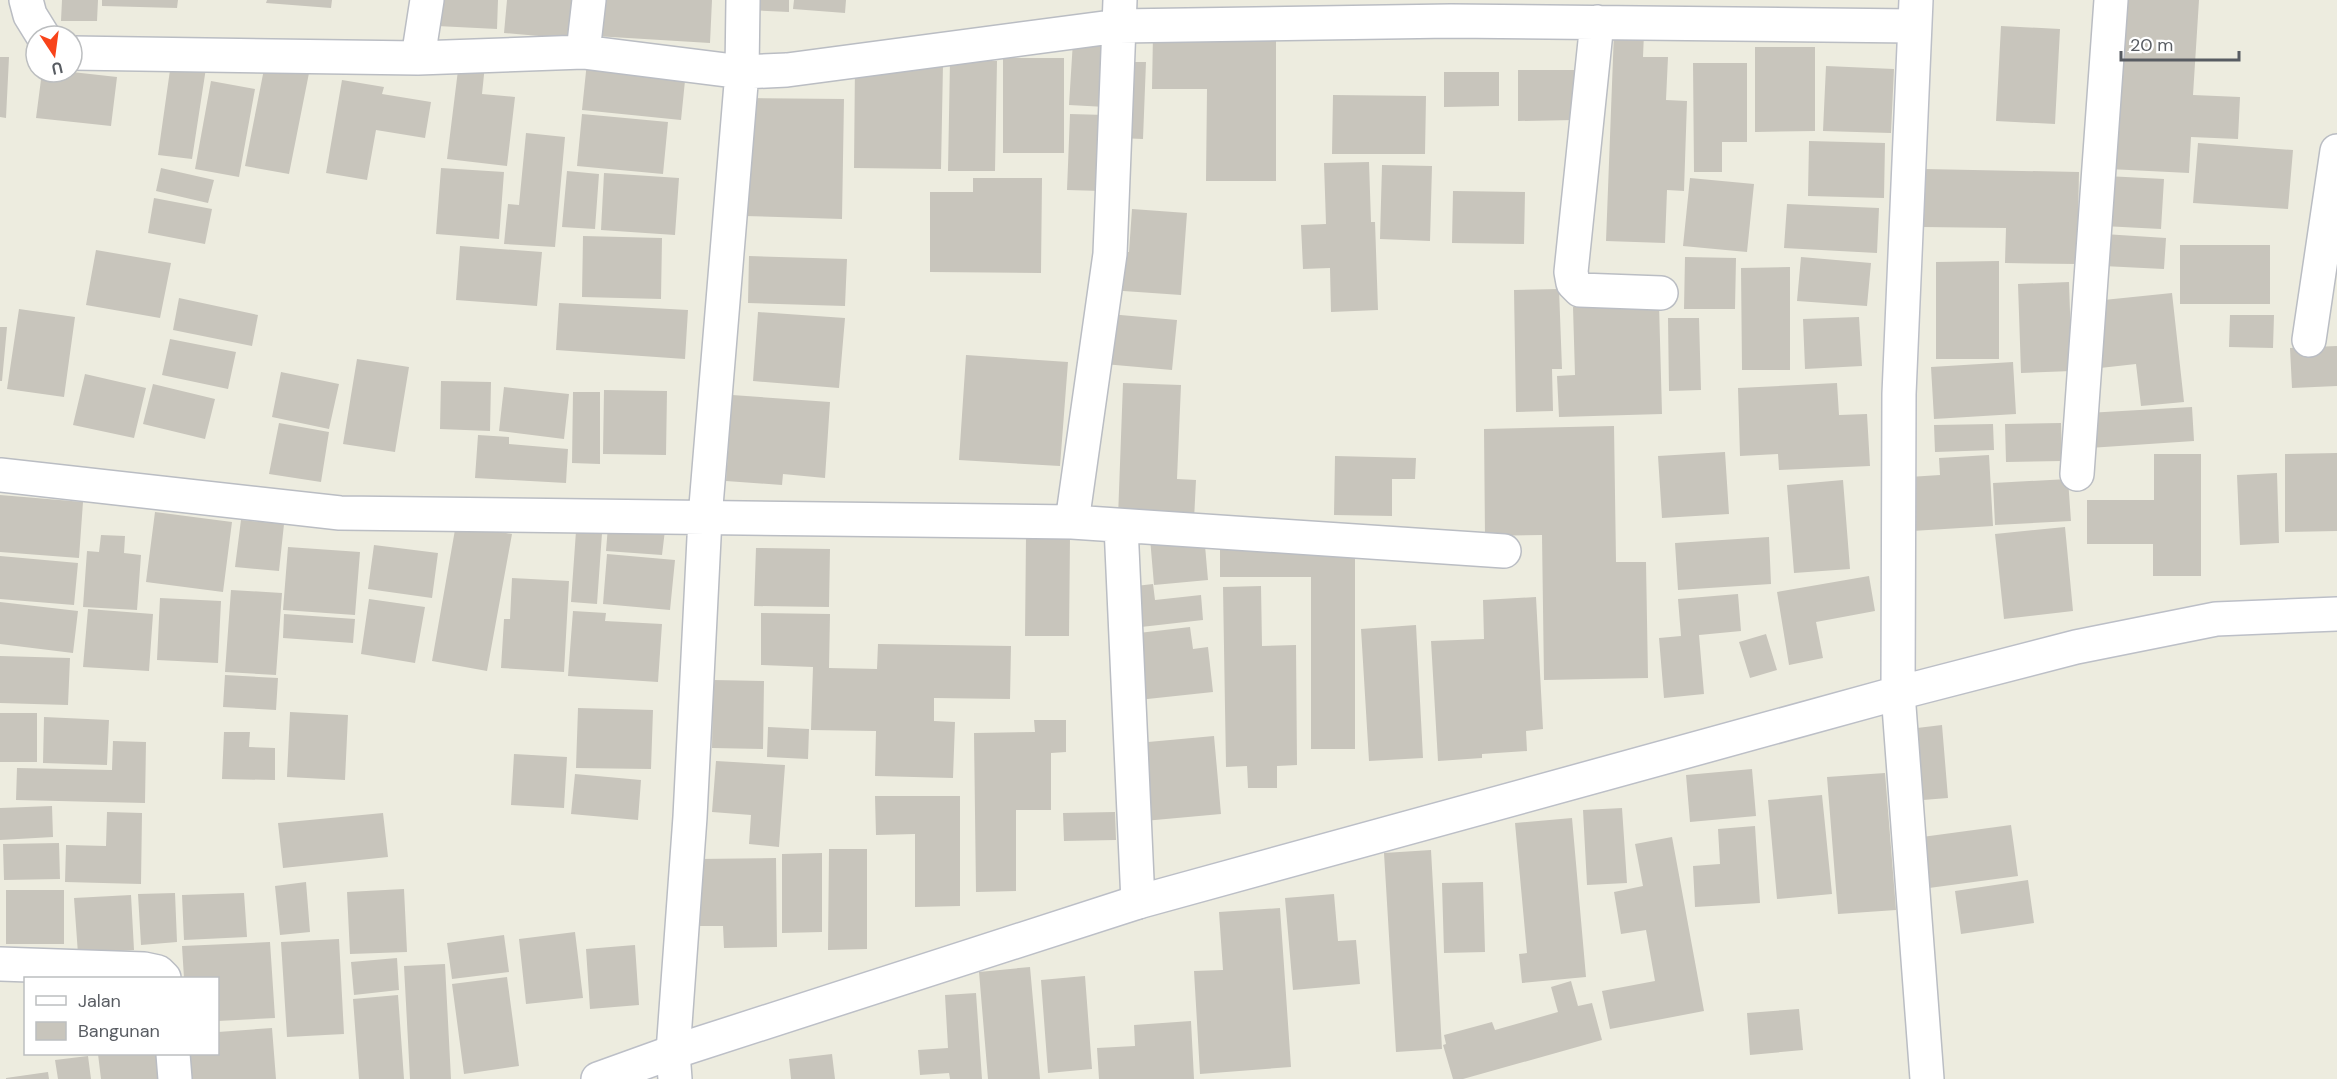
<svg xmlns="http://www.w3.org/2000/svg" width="2337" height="1079" font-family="'DM Sans',sans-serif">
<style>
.building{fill:#c8c5bc}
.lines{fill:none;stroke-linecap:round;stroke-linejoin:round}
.street-casing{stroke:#babdc3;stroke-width:36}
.secondary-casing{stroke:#bcbfc7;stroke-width:36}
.street{stroke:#fff;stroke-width:33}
.secondary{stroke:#fff;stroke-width:33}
</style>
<rect width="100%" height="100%" fill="#edecdf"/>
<path class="building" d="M62,0H98L97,21H61Z
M102,0H178L177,8L102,6Z
M267,0H332L331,8L266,3Z
M439,0H498L497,29L437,26Z
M507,0H576L573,39L504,33Z
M597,0H712L710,43L595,36Z
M746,0H789V12L745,10Z
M794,0H846L845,13L793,9Z
M2119,0H2199L2193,95L2240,97L2238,139L2191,137L2189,173L2109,169Z
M2001,26L2060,29L2055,124L1996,121Z
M1614,32L1644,33L1643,57H1668L1666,100L1687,101L1684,191L1667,190L1665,243L1606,241Z
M1153,34H1276V181H1206L1207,89H1152Z
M1073,41L1110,43L1106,107L1069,105Z
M1755,47H1815V131L1755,132Z
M0,57H9L6,118L0,117Z
M1003,58H1064V153H1003Z
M950,60L997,61L995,171H948Z
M459,62L485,65L482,94L515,97L507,166L447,159Z
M587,62L686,71L681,120L582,110Z
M1122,62H1146L1143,139L1119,138Z
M171,63L206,68L192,159L158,155Z
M855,63L943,64L941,169L854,168Z
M1693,63H1747V142H1722V172H1694Z
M265,64L309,73L289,174L245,166Z
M1826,66L1894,69L1891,133L1823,131Z
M1518,70H1575V120L1518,121Z
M42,72H72L117,77L111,126L36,118Z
M1444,72H1499V106L1444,107Z
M342,80L384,87L382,94L431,102L425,138L376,130L367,180L326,173Z
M211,81L255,89L239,177L195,169Z
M1333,95L1426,96L1425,154H1332Z
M746,98L844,99L842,219L744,216Z
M582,114L668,122L663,174L577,166Z
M1070,114L1106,115L1102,191L1067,190Z
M526,133L565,137L555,247L504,244L508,204L519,205Z
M1809,141L1885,143L1884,198L1808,196Z
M2198,143L2293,150L2288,209L2193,203Z
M1369,162L1371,222H1375L1378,310L1331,312L1330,268L1303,269L1301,225L1326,224L1324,163Z
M1382,165L1432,166L1430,241L1380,239Z
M161,168L214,180L208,203L156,191Z
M441,168L504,172L499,239L436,234Z
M1924,169L2079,172L2077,264L2005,263L2006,228L1923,227Z
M567,171L599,174L595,229L562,227Z
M604,173L679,178L675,235L601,230Z
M2106,176L2164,179L2161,229L2103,226Z
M973,178H1042L1041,273L930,272V192H973Z
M1690,178L1754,184L1747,252L1683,246Z
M1453,191L1525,192L1524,244L1452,243Z
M154,198L212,209L205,244L148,233Z
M1787,204L1879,208L1877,253L1784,248Z
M1132,209L1187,213L1181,295L1109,290L1112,251L1129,252Z
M2104,234L2166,238L2164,269L2103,266Z
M583,236L662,238L661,299L582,297Z
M2180,245H2270V304H2180Z
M460,246L542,252L537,306L456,300Z
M96,250L171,263L160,318L86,305Z
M749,256L847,259L845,306L748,303Z
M1685,257L1736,258L1735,309H1684Z
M1801,257L1871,263L1867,306L1797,301Z
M1999,261V359H1936V262Z
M1790,267V370H1742L1741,268Z
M2069,282L2072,371L2021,373L2018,284Z
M1559,289L1562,369H1552L1553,411L1516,412L1514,290Z
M2172,293L2184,402L2141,406L2136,364L2100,368L2094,301Z
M179,298L258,315L252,346L173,330Z
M559,303L688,310L685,359L556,350Z
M1659,304L1662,414L1559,417L1557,376L1575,375L1573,307Z
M19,309L75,317L64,397L7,389Z
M758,312L845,318L839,388L753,381Z
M1109,314L1177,320L1172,370L1104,364Z
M2230,315H2274L2273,348L2229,347Z
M1859,317L1862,366L1805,369L1803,319Z
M1668,318H1699L1701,390L1669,391Z
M0,327H7L2,381H0Z
M170,339L236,352L228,389L162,375Z
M2337,346V386L2292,388L2290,348Z
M966,355L1068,362L1060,466L959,460Z
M357,359L409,367L395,452L343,444Z
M2013,362L2016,414L1934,419L1931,367Z
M281,372L339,384L329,429L272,417Z
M85,374L146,388L134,438L73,425Z
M441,381L491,382L490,431L440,429Z
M1123,383L1181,385L1177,479L1196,480L1194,520L1118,518Z
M1837,383L1839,415L1867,414L1870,466L1779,470L1778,454L1740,456L1738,388Z
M153,384L215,399L205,439L143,424Z
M504,387L569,394L564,439L499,431Z
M604,390L667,391L666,455L603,454Z
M573,392H600V464L572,463Z
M732,395L830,402L825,478L783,474L782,485L726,481Z
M2192,407L2194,441L2089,448L2087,413Z
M279,423L329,432L321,482L269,474Z
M2061,423L2062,461L2006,462L2005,424Z
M1993,424L1994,450L1935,452L1934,425Z
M1614,426L1616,562H1646L1648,678L1544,680L1542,535L1485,536L1484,429Z
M478,435L509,437V444L568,449L566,483L475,478Z
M1725,452L1729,514L1662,518L1658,456Z
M2337,453V531L2285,532V454Z
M2154,454H2201V576H2153V544H2087V500H2154Z
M1989,455L1993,526L1912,531L1909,477L1940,475L1939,458Z
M1335,456L1416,458L1415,479H1392V516L1334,515Z
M2277,473L2279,543L2240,545L2237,475Z
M2068,479L2071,521L1995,525L1993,483Z
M1843,480L1850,569L1794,573L1787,485Z
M0,495L83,502L79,558L0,552Z
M155,512L232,522L223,592L146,582Z
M241,520L284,524L279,571L235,567Z
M456,524L512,534L487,671L432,661Z
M608,526L665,530L662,555L606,551Z
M2065,527L2073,611L2004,619L1995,534Z
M576,531L602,533L597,604L571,602Z
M1204,534L1208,580L1154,585L1150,538Z
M101,535L125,536L124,553L141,555L137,610L83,607L87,551L99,552Z
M1026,536L1070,537L1069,636H1025Z
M1769,537L1771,584L1678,590L1675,543Z
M374,545L438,553L432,598L368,589Z
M1355,546V749H1311V577H1220V547Z
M288,547L360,552L355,615L283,610Z
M756,548L830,549L829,607L754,606Z
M607,554L675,560L670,610L603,604Z
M0,556L78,563L74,605L0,599Z
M1869,576L1875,611L1816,622L1823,658L1789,665L1777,592Z
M512,578L569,581L564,672L501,668L504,619H510Z
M1153,584L1155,600L1201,595L1203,620L1132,628L1127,587Z
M1261,586L1262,646L1296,645L1297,765L1277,766V788H1248L1247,766L1226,767L1223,587Z
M231,590L282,593L276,675L225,672Z
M1738,594L1741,631L1699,635L1704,694L1664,698L1659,638L1681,636L1678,599Z
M1536,597L1543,729L1526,731L1527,751L1482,754V758L1438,761L1431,641L1484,639L1483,600Z
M160,598L221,601L218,663L157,660Z
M369,599L425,607L415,663L361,654Z
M0,602L78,611L73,653L0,644Z
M88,609L153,614L149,671L83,667Z
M573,611L606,613L605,621L662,624L658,682L568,676Z
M761,613L830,614L829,668L877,669L878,644L1011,646L1010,699L934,698V721L955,722L953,778L875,776L876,731L811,730L813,667L761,665Z
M284,614L355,619L353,643L283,638Z
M1416,625L1423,758L1369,761L1361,629Z
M1190,627L1193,649L1208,647L1213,692L1138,700L1130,634Z
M1766,634L1777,670L1750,678L1739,642Z
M0,656L70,658L68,705L0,703Z
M225,675L278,678L276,710L223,707Z
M713,680L764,681L763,749L712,748Z
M578,708L653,710L651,769L576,768Z
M290,712L348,715L345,780L287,777Z
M0,713H37V762H0Z
M44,717L109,720L107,765L43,763Z
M1034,720H1066V752L1051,753V810H1016V891L976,892L974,733L1035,732Z
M1942,725L1948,798L1923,800L1917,728Z
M768,727L809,729L808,759L767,757Z
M224,732H250L249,747L275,748V780L222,779Z
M1214,736L1221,814L1144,821L1137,743Z
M113,741L146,742L145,803L16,800L17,768L112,770Z
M514,754L567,757L564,808L511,805Z
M716,761L785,765L779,847L749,844L751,815L712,812Z
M1752,769L1756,816L1690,822L1686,775Z
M1885,773L1896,910L1838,914L1827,777Z
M575,774L641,780L638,820L571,814Z
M1822,795L1832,894L1777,899L1768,800Z
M875,796H960V906L915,907V834L876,835Z
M52,806L53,837L0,840V808Z
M1622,808L1627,883L1587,885L1583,810Z
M107,812L142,813L141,884L65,882L66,845L106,846Z
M1115,812L1116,840L1064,841L1063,813Z
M383,813L388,857L283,868L278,823Z
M1572,818L1586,977L1522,983L1519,954L1527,953L1515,823Z
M2011,825L2018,876L1929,888L1922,837Z
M1755,826L1760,903L1695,907L1693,866L1720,864L1718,829Z
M1672,837L1704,1011L1610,1029L1602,991L1655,981L1646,930L1621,934L1614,892L1643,886L1635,844Z
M59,843L60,879L4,880L3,844Z
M829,849H867V949L828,950Z
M1431,850L1442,1049L1396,1052L1384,853Z
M822,853V932L782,933V854Z
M776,858L777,947L724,948L723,926H698L697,859Z
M2028,880L2034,923L1961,934L1955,891Z
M306,882L310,932L280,935L275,886Z
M1483,882L1485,952L1444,953L1442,883Z
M404,889L407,952L350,954L347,892Z
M6,890H64V944H6Z
M175,893L177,942L141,945L138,894Z
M244,893L247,937L184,940L182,895Z
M1334,894L1338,941L1356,940L1360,984L1293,990L1285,898Z
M131,895L134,950L78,954L74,898Z
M1280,908L1291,1067L1200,1074L1194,971L1223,970L1219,912Z
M575,932L583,998L526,1004L519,939Z
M504,935L509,972L452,979L447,943Z
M339,939L344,1034L287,1037L281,942Z
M270,942L275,1018L218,1021V978H184L182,946Z
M635,945L639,1005L590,1009L586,949Z
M397,958L399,990L354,995L351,962Z
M445,964L451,1079H410L404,966Z
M1030,967L1040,1079H988L979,972Z
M1085,976L1092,1069L1048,1073L1041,980Z
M507,977L519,1066L464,1074L452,984Z
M1571,981L1578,1006L1592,1003L1602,1040L1463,1079H1453L1443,1045L1446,1044L1444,1035L1492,1022L1495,1030L1558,1012L1551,987Z
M976,993L982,1079H950L949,1073L920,1075L918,1050L948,1048L945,995Z
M398,995L404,1079H359L353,999Z
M1799,1009L1803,1050L1750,1055L1747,1013Z
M1191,1021L1194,1079H1099L1097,1048L1135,1046L1134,1025Z
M272,1028L276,1079H182L180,1054L218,1053V1032Z
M98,1054H157L159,1079H101Z
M832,1054L835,1079H791L789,1059Z
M88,1056L91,1079H58L55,1060Z
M48,1072L49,1079H6V1078Z"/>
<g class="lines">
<g class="street-casing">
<path id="street" d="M26,0L30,15L43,36
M1597,22L1571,272L1573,283L1580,290L1661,293
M583,52L589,0
M72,53L418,58L583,52L742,72L787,70L1119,26L1451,21L1913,26
M418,58L427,0
M2309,340L2337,151
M2077,474L2111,0
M0,475L340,513L1072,522L1110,254L1120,0
M1072,522L1504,551
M1121,526L1138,902
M1898,693L1927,1079
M0,964L144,969L158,972L164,978
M173,1054L175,1079
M675,1079L673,1052L690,817L705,518L742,72L743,0"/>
</g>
<g class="secondary-casing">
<path id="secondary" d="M1898,693L1899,394L1916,0
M598,1079L673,1052L1138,902L1898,693L2076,647L2216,619L2337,614"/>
</g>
<use href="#street" class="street"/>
<use href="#secondary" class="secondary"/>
</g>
<rect x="24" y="977" width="195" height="78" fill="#ffffff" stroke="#bcbec0" stroke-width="1.5"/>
<rect x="36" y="996" width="30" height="9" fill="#ffffff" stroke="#bcbec0" stroke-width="1.5"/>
<text x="78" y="1007" font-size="18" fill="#585c62">Jalan</text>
<rect x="36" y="1022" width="30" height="18" fill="#c8c5bc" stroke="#bcbec0" stroke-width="1.5"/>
<text x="78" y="1037" font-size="18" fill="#585c62">Bangunan</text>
<g transform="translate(54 54) rotate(167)"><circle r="28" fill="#ffffff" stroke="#bcbec0" stroke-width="1.5"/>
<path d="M0-4.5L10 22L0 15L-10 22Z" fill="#f8431a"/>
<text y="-9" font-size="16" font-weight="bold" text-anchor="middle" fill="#585c62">U</text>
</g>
<path d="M2121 51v9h118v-9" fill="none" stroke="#585c62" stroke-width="3"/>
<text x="2130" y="51" font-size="18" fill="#585c62" stroke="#ffffff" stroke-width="4.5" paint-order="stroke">20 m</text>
</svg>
